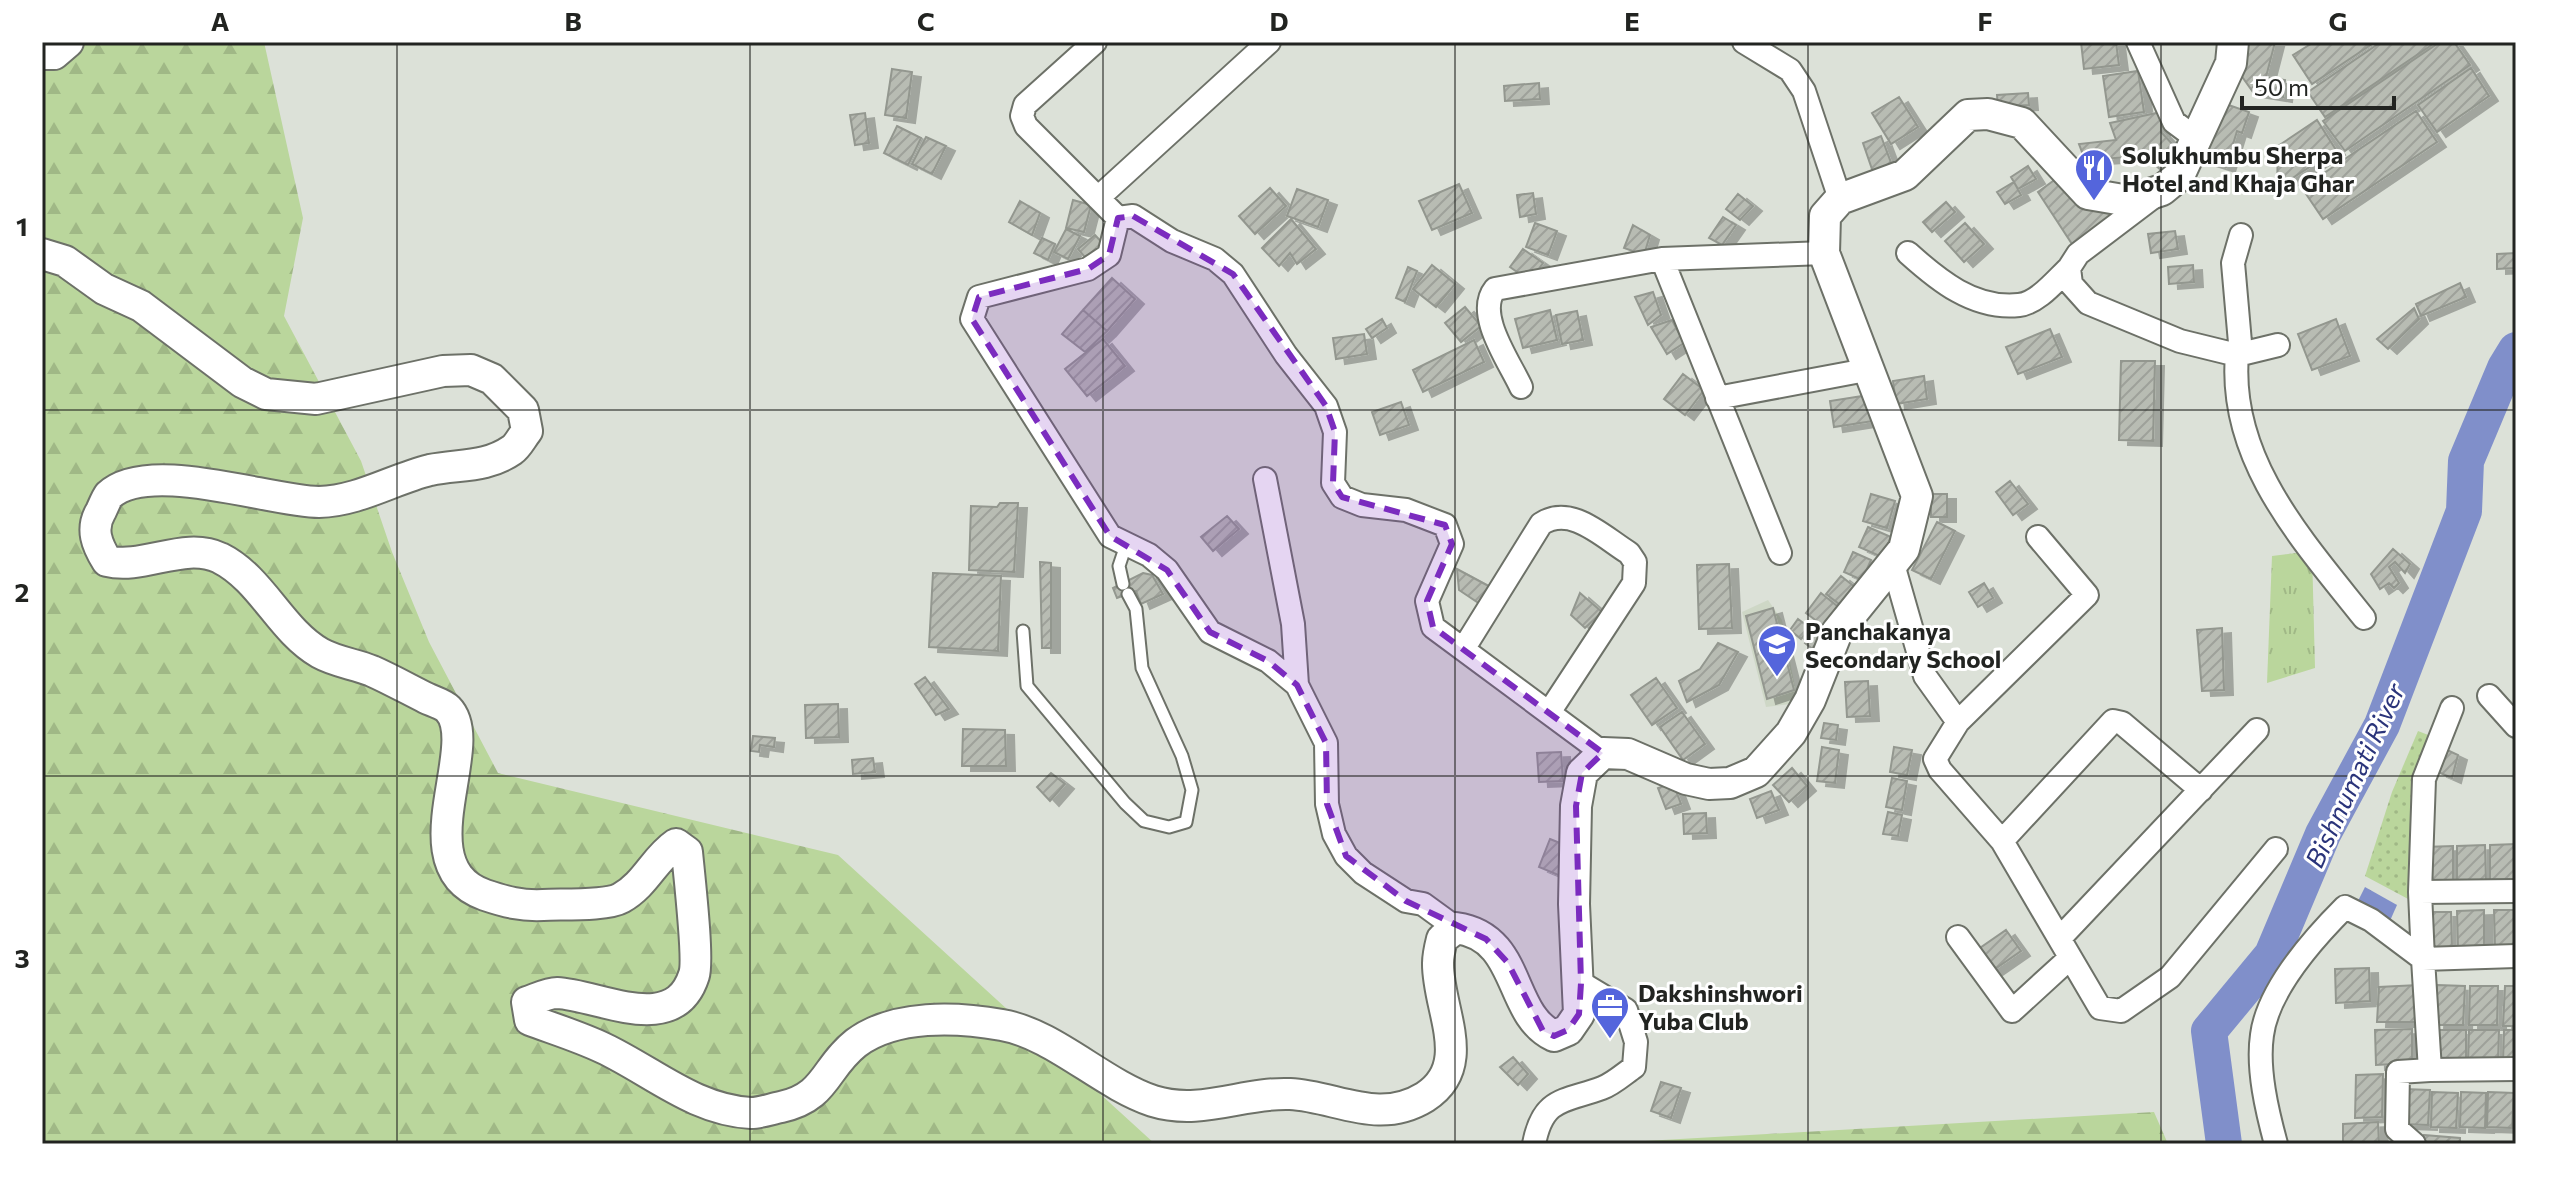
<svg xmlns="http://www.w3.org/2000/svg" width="2558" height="1186" font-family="Commissioner,sans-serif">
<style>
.built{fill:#ced7c6}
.grass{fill:url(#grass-tufts)}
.forest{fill:url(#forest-firs)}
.garden{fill:url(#garden-dots)}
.water{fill:url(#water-ripples)}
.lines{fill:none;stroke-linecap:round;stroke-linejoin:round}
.river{stroke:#808fca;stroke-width:36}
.building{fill:url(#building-hatch);stroke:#93978f;stroke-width:2;filter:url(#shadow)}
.lane-casing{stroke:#6d7168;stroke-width:15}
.street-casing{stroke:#6d7168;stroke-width:26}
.secondary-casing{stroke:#6d7168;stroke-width:34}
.lane{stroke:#fff;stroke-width:11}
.street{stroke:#fff;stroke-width:22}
.secondary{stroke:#fff;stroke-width:30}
.marked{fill:#7b2cbf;fill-opacity:0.2;stroke:#7b2cbf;stroke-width:6;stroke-dasharray:16 10;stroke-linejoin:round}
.grid{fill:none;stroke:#222421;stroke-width:2;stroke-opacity:0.55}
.labels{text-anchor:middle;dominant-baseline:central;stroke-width:6;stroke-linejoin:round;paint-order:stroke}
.poi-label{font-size:24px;font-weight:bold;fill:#222421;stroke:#fff;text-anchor:start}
.water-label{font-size:26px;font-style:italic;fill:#2a347a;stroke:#fff}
.neatline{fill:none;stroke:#222421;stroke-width:3}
.grid-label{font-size:26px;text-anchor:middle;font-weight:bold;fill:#222421}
</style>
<defs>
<pattern id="grass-tufts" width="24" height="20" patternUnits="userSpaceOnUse" patternTransform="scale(2)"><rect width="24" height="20" fill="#bad69c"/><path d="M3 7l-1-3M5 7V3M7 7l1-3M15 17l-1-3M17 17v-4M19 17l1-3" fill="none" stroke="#a0b886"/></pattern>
<pattern id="forest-firs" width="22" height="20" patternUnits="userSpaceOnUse" patternTransform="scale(2)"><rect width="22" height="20" fill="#bad69c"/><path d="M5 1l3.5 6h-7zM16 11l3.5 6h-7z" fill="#a0b886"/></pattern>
<pattern id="garden-dots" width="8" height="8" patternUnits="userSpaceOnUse" patternTransform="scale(2)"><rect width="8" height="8" fill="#bad69c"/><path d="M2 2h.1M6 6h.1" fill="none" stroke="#a0b886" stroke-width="1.8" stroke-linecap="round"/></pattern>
<pattern id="water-ripples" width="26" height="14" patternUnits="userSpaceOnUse" patternTransform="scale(2)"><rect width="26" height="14" fill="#808fca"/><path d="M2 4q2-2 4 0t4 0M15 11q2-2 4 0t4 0" fill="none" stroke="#6875a4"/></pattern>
<pattern id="building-hatch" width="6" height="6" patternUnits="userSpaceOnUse" patternTransform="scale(2)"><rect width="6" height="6" fill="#b8bcb3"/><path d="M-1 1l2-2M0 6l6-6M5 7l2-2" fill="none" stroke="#9ea19a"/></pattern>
<filter id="shadow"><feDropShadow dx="9" dy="5" stdDeviation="0" flood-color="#0004"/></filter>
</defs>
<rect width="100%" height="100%" fill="#dce1d8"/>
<path class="built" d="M1768,600L1782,620L1798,703L1766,707L1742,612Z"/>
<path class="grass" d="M2312,551L2315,668L2267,683L2272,556Z"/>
<path class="forest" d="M42,42H264L303,218L284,316L361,461L392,552L429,642L498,773L838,855L1155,1144H42Z
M2154,1112L2168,1144H1593Z"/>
<path class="garden" d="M2418,731L2436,738L2410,900L2365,876L2392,792Z"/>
<path class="water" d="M2365,887L2397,905L2389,923L2357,903Z"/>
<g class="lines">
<path class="river" d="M2224,1144L2209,1031L2272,955L2323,834L2382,725L2464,511L2466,461L2505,368L2516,350"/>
</g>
<path class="building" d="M2081,42H2116L2119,65L2084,69Z
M2244,42H2275L2266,77L2285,80L2283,97L2253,92L2238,71Z
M2314,42H2375L2312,84L2293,55Z
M2381,42H2436L2325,117L2308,92Z
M2440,42H2454L2470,65L2345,151L2323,121Z
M2471,68L2489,96L2437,132L2418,105Z
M892,69L912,72L906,118L885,115Z
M2138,71L2144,112L2109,117L2103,76Z
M1539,83L1540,99L1505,101L1504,86Z
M2028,93L2029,105L1998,107L1997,95Z
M1899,97L1918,127L1891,144L1872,113Z
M2220,102L2249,112L2242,133L2237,131L2226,167L2201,159Z
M2416,111L2437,142L2323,219L2302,188Z
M2161,112V132L2177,149L2163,172L2145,156L2085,160L2079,144L2116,140L2110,123Z
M865,113L869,143L855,145L850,115Z
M2317,120L2336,150L2277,188L2278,146Z
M897,126L921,138L908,165L884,153Z
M1881,136L1893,168L1874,175L1863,143Z
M926,137L946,146L932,174L912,164Z
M2028,166L2036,179L2018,189L2011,177Z
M2064,173L2112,216L2072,244L2038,192Z
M2014,182L2021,195L2005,204L1997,192Z
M1459,184L1472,213L1432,230L1419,201Z
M1270,188L1286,206L1255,234L1239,216Z
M1297,189L1328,200L1318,227L1287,216Z
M1533,193L1536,214L1520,217L1517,195Z
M1738,194L1753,206L1740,220L1726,209Z
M1073,200L1091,205L1084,232L1066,228Z
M1020,201L1040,213L1032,235L1009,222Z
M1946,202L1955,212L1932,232L1923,222Z
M1723,217L1736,225L1722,245L1709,238Z
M1291,219L1316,249L1297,264L1290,253L1279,266L1262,248Z
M1535,223L1557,231L1548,255L1526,247Z
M1965,223L1984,244L1964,262L1945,241Z
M1633,225L1650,235L1644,255L1624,248Z
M1066,229L1080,236L1068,259L1054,252Z
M2175,231L2178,249L2151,253L2148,234Z
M1095,235L1106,247L1089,262L1078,249Z
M1042,238L1055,244L1048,260L1034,253Z
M1523,249L1543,263L1530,281L1510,267Z
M2516,253V268L2497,269V254Z
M1432,265L1455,284L1436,307L1413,289Z
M2193,265L2194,282L2169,284L2168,267Z
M1408,267L1417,271L1405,302L1396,298Z
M1112,278L1135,299L1107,331L1083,310Z
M2460,283L2466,297L2421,316L2416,304Z
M1653,292L1661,315L1648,325L1635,297Z
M1465,307L1481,326L1461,342L1445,323Z
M2414,308L2419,319L2388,349L2377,339Z
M1083,310L1107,331L1085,352L1062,334Z
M1550,310L1557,340L1523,348L1515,319Z
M1577,311L1583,340L1562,344L1556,315Z
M1382,319L1387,328L1372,338L1366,329Z
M2336,319L2350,356L2312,370L2298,334Z
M1672,320L1684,343L1667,354L1651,327Z
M2050,329L2062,357L2018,374L2006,347Z
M1364,334L1367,354L1336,359L1333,338Z
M1103,339L1125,366L1087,396L1065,369Z
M1474,340L1484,362L1423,392L1413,370Z
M2121,361H2155L2153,441L2119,440Z
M1683,374L1704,390L1685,415L1664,399Z
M1924,376L1927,399L1896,404L1893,381Z
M1869,395L1873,421L1834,427L1830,401Z
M1401,402L1409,425L1380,435L1372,412Z
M2010,481L2028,504L2013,515L1996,492Z
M1871,494L1895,501L1887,528L1863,521Z
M1931,494H1947V517H1931Z
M1000,503H1018L1014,572L969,570L971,506L997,507Z
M1227,516L1239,529L1213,551L1201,537Z
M1937,522L1955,531L1931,579L1912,570Z
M1868,527L1891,537L1882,557L1859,547Z
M2393,549L2410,564L2405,573L2395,562L2389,567L2399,583L2394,588L2389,583L2380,589L2371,574Z
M1853,552L1871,560L1862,580L1844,572Z
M1040,562L1051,563V648H1042Z
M1729,564L1732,628L1699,629L1697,565Z
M1457,569L1496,590L1486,608L1459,590Z
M933,573L1001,576L998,651L929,647Z
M1143,573L1152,575L1163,594L1141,604L1136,591L1117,598L1113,588Z
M1841,576L1861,592L1847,610L1826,594Z
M1984,583L1993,598L1978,607L1969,592Z
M1580,593L1602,612L1585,628L1571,615Z
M1821,593L1842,610L1826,628L1806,613Z
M1773,608L1794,690L1767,699L1746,616Z
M1798,619L1810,628L1801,639L1790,630Z
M2222,628L2224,690L2202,691L2197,630Z
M1815,631L1825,639L1815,651L1805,643Z
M1718,643L1738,652L1719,685L1687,702L1679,681L1700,669Z
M925,677L949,709L936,715L915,684Z
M1656,678L1677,708L1652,725L1631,695Z
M1868,681L1870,716L1847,717L1845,682Z
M838,704L839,737L806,738L805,705Z
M1682,712L1705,744L1683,760L1660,727Z
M1824,723L1838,725L1836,740L1821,738Z
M963,729L1005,730L1006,766H962Z
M753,736L775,738L774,747L760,745L759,752L751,751Z
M1822,747L1839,750L1835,783L1817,781Z
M1894,747L1912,750L1907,775L1890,772Z
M2445,749L2458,755L2452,778L2438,772Z
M1561,752L1563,781L1539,782L1537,753Z
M873,758L875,772L853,774L852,760Z
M1792,768L1807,786L1789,802L1773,785Z
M1051,773L1065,784L1050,801L1037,787Z
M1892,778L1907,781L1902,810L1886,807Z
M1673,783L1681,804L1666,809L1658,788Z
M1771,791L1779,810L1757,818L1750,799Z
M1888,812L1902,815L1898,836L1883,834Z
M1706,813L1707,833L1684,834L1683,814Z
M1550,839L1575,849L1563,877L1539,867Z
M2516,844V882L2490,884V845Z
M2485,845L2486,882L2457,885V846Z
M2453,846V884L2424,886V847Z
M2484,910V946L2458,948L2457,911Z
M2494,910H2516V947L2495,948Z
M2424,912H2451L2452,948L2426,950Z
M2006,930L2021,951L1992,971L1977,950Z
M2369,968L2370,1001L2336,1003L2335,969Z
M2418,985L2416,1022H2377L2379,987Z
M2437,985L2465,986L2463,1025H2435Z
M2470,986H2498L2497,1025H2469Z
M2505,986H2516V1026H2503Z
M2412,1029V1063L2376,1065L2375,1030Z
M2436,1030H2466V1062H2435Z
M2469,1030H2499L2498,1062H2468Z
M2504,1030H2516V1062L2503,1061Z
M1513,1057L1528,1074L1518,1085L1500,1067Z
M2383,1074L2382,1117L2355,1118L2356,1075Z
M1661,1082L1681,1088L1671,1118L1651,1111Z
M2404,1089L2430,1090L2428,1125L2403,1124Z
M2432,1092L2458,1093L2456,1128L2431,1127Z
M2461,1092L2486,1093L2485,1128L2460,1127Z
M2488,1092L2514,1093L2512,1128L2487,1127Z
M2378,1122L2379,1144H2343V1124Z
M2424,1135L2460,1138V1144H2424Z"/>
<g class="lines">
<g class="lane-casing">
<path id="lane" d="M1123,584L1119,566L1126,545
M1023,631L1027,686L1125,803L1144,821L1169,827L1186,822L1192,790L1182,756L1142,668L1136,609L1128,594"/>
</g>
<g class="street-casing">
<path id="street" d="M1095,42L1025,105L1022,116L1026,126L1118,218
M1744,42L1790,70L1804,91L1840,199
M2138,42L2174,122L2197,139
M1098,198L1269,42
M2152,198L2078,254L2069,268L2071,284L2088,303L2180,341L2237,355L2278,345
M2241,235L2233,263L2241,354
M1908,253C1938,280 1974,310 2019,305C2038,303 2056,280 2069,268
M1662,259L1780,553
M2237,355C2228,460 2303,541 2364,618
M1521,387C1509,361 1475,314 1495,289L1662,259L1824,253
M1717,398L1866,370
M1265,479L1293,624L1297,685
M1893,564L1925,676L1958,722L1935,759L1940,770L2002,841L2100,1008L2121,1011L2170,977L2276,849
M1464,648L1541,524C1571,504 1603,537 1629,553L1635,562L1634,583L1550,711
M2489,696L2516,726
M2452,708L2424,779L2420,892L2423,959L2516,956
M1958,722L2087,595L2038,537
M2002,841L2113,721L2122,723L2201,790
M2420,892L2516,891
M1456,928L1423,904L1406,901L1363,873L1346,856L1334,834L1327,804L1326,743L1297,685L1268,661L1210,632L1167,570L1149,555L1110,536L972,319L979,297L1088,269L1109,255L1118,218L1133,216L1172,241L1215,259L1233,274L1286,355L1326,406L1335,432L1333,483L1342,497L1362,505L1406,510L1445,525L1452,544L1427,601L1433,627L1603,753
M1958,937L2012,1011L2070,958
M2060,938L2257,730
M1534,1144C1543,1097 1564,1102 1602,1088C1613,1084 1624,1074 1634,1067L1636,1042L1626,1010L1581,983
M2276,1144C2267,1111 2257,1069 2262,1035C2268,989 2313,939 2345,907L2371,920L2423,959L2430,1070L2516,1069
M2414,1144L2397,1129L2398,1072L2430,1070"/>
</g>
<g class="secondary-casing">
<path id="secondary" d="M42,54H54L68,42
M42,254L65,261L104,289L141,306L242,382L266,394L316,399L443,371L471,370L492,379L523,410L527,431C522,437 518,446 512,450C486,468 459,464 430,470C393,479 359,501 319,502C272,502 149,458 109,495C106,499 103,507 101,511C90,529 97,545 107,561C144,570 184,541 220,558C262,579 280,630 320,653C336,662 355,664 372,671C390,679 408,689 426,698C432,701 443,704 448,709C483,745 403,866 485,895C506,902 521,906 543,905C562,904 607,906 621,898C646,884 654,859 676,844L687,852C689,874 699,960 694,975C674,1038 600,995 557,993C548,993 536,999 527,1002L530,1020C554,1029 580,1037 603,1048C652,1071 694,1110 751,1113C760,1113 771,1109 781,1107C827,1097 824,1068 856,1043C895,1014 957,1017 1002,1025C1054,1034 1102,1084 1153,1101C1201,1116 1243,1092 1290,1094C1336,1096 1378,1126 1425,1097C1475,1065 1437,1008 1438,963C1438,955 1440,947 1442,939L1456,928C1522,937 1507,1014 1554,1036L1568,1030L1579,1014L1574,904L1576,806L1582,773L1603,753L1628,754L1686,779L1709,784L1730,783L1756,772L1791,733L1810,700L1837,632L1904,549L1917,496L1824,253L1825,216L1840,199L1905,175L1968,115L1988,114L2022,123L2088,194L2129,201L2162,190L2179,176L2231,63L2233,42"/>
</g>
<use href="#lane" class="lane"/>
<use href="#street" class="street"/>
<use href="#secondary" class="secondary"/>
</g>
<path class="marked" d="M1133,216L1233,274L1326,406L1335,432L1333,483L1342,497L1445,525L1452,544L1427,601L1433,627L1603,753L1582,773L1576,806L1581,983L1579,1014L1568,1030L1554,1036L1543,1031L1508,963L1486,939L1406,901L1346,856L1327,804L1326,743L1297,685L1268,661L1210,632L1167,570L1110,536L972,319L979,297L1088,269L1109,255L1118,218Z"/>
<path class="grid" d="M397,42V1144M750,42V1144M1103,42V1144M1455,42V1144M1808,42V1144M2161,42V1144M42,410H2516M42,776H2516"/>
<defs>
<g id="restaurant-pin" transform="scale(2)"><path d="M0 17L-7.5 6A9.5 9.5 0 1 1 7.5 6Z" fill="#5465dc" stroke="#fff"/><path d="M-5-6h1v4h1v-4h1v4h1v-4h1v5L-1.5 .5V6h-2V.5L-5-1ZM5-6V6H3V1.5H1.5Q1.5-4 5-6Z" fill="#fff"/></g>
<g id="school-pin" transform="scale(2)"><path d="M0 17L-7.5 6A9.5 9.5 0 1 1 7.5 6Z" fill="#5465dc" stroke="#fff"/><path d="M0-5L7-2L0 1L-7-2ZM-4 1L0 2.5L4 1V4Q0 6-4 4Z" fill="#fff"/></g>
<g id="office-pin" transform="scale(2)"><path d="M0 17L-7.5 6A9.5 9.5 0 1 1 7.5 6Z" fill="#5465dc" stroke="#fff"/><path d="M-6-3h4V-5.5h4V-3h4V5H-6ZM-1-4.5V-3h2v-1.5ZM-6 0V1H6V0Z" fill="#fff"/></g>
</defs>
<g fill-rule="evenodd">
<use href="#restaurant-pin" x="2094" y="168"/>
<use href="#school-pin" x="1777" y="644"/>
<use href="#office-pin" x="1610" y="1006"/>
</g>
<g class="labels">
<g class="poi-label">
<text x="2122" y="154">Solukhumbu Sherpa<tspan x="2122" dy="28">Hotel and Khaja Ghar</tspan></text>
<text x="1805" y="630">Panchakanya<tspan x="1805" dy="28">Secondary School</tspan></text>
<text x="1638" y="992">Dakshinshwori<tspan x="1638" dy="28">Yuba Club</tspan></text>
</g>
<g class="water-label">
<text transform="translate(2354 775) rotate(-65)">Bishnumati River</text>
</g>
</g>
<rect width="2558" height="1186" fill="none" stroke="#ffffff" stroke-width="88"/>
<path d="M2242 96v12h152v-12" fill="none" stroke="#222421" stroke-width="4"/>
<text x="2254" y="96" font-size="24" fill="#222421" stroke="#ffffff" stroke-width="6" paint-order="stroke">50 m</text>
<rect x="44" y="44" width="2470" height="1098" class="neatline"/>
<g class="grid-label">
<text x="220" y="31">A</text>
<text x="573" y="31">B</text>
<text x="926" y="31">C</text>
<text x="1279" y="31">D</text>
<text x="1632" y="31">E</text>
<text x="1985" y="31">F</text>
<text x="2338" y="31">G</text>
<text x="22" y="236">1</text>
<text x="22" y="602">2</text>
<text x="22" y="968">3</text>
</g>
</svg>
